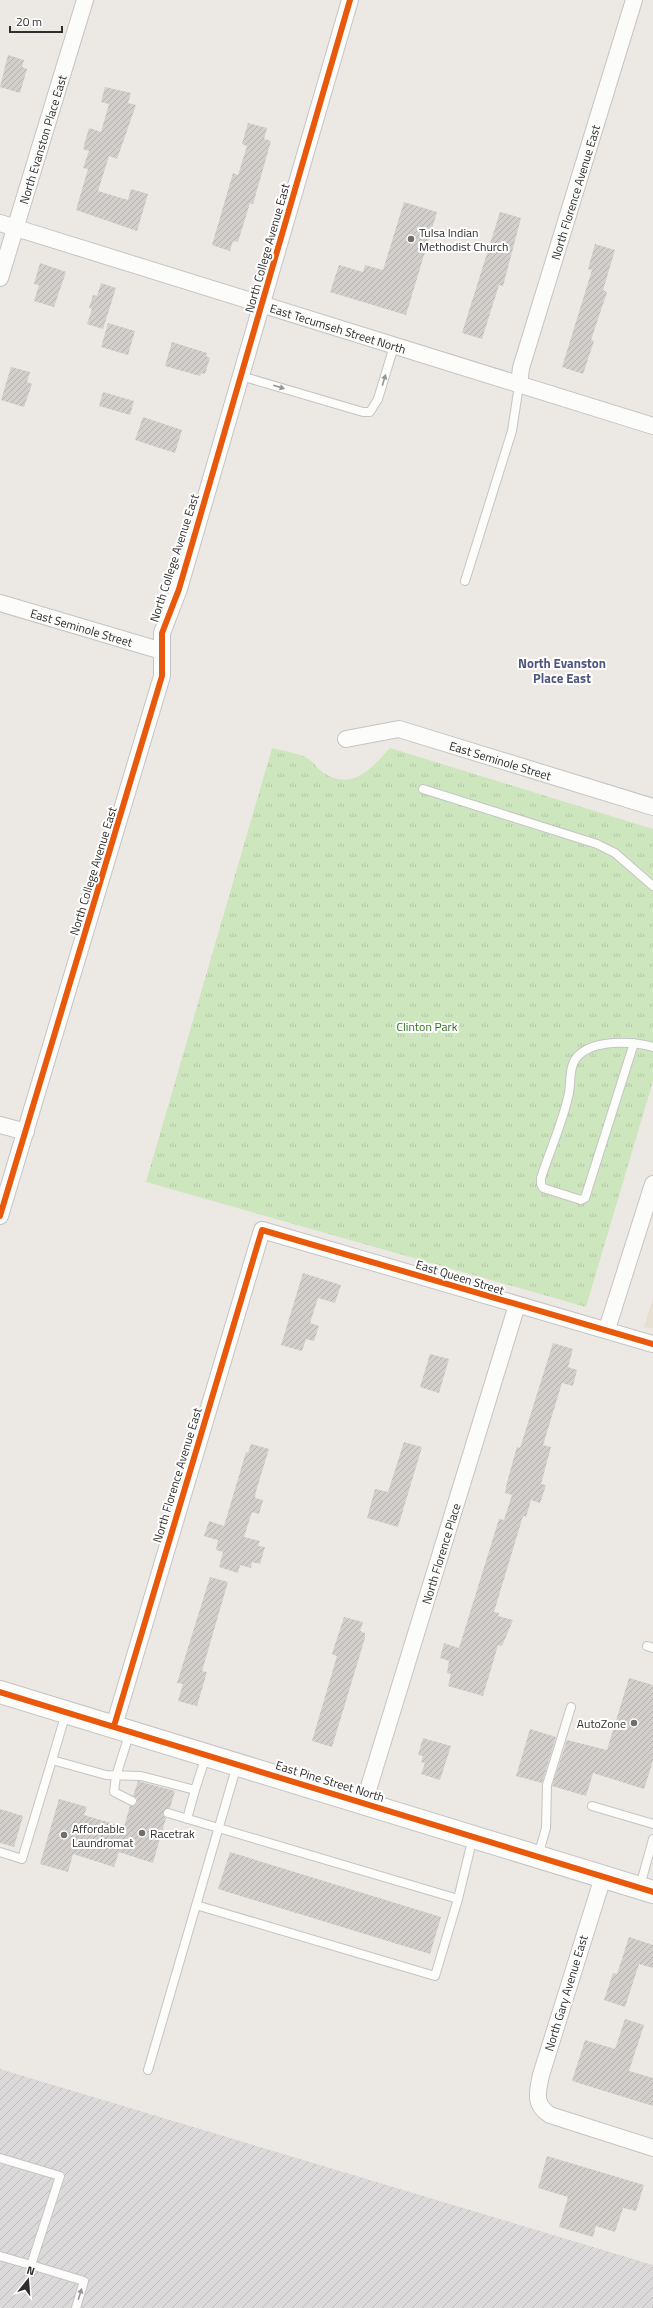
<svg xmlns="http://www.w3.org/2000/svg" width="653" height="2308" font-family="'Titillium Web',sans-serif">
<style>
.industrial{fill:url(#industrial-furrows)}
.education{fill:#e6e0d3}
.park{fill:url(#park-tufts)}
.building{fill:url(#building-hatch)}
.lines{fill:none;stroke-linecap:round;stroke-linejoin:round}
.service-casing{stroke:#c5c4c5;stroke-width:10}
.minor-casing{stroke:#c5c4c5;stroke-width:18}
.secondary-casing{stroke:#c5c4c5;stroke-width:24}
.service{stroke:#fcfcfb;stroke-width:8}
.minor{stroke:#fcfcfb;stroke-width:16}
.secondary{stroke:#fcfcfb;stroke-width:22}
.cycleway-casing{stroke:#fff;stroke-width:8}
.cycleway{stroke:#e8590c;stroke-width:6}
.oneway{fill:#959594}
.poi-dot{fill:#706f6e;stroke:#fff;stroke-width:1.5}
.labels{text-anchor:middle;dominant-baseline:central;stroke-width:4;stroke-linejoin:round;paint-order:stroke}
.street-label{font-size:12px;fill:#2e2e2e;stroke:#fff}
.poi-label{font-size:12px;fill:#2e2e2e;stroke:#fff;text-anchor:start}
.park-label{font-size:12px;fill:#2c6e1b;stroke:#fff}
.neighbourhood-label{font-size:13px;font-weight:bold;fill:#4d5680;stroke:#fff}
</style>
<defs>
<pattern id="industrial-furrows" width="10" height="10" patternUnits="userSpaceOnUse"><rect width="10" height="10" fill="#dcd9db"/><path d="M-1 1l2-2M0 10L10 0M9 11l2-2" fill="none" stroke="#bdbbbc"/></pattern>
<pattern id="park-tufts" width="24" height="20" patternUnits="userSpaceOnUse"><rect width="24" height="20" fill="#cee6be"/><path d="M3 7l-1-3M5 7V3M7 7l1-3M15 17l-1-3M17 17v-4M19 17l1-3" fill="none" stroke="#b1c6a4"/></pattern>
<pattern id="building-hatch" width="6" height="6" patternUnits="userSpaceOnUse"><rect width="6" height="6" fill="#d1cecb"/><path d="M-1 1l2-2M0 6l6-6M5 7l2-2" fill="none" stroke="#b4b1af"/></pattern>
</defs>
<rect width="100%" height="100%" fill="#ece8e4"/>
<path class="industrial" d="M0,2069L653,2265V2308H0Z"/>
<path class="education" d="M653,1298V1329L644,1327Z"/>
<path class="park" d="M272,748C283,751 301,753 310,760C314,763 317,768 321,771C351,793 371,769 390,748L653,829V1081L586,1307L146,1182Z"/>
<path class="building" d="M8,55L24,60L22,67L27,69L20,93L0,87Z
M105,87L131,93L128,103L136,105L117,159L109,156L98,191L128,200L131,189L148,194L137,231L76,210L88,169L83,168L89,151L83,149L89,128L101,132L109,104L101,102Z
M248,123L267,128L264,139L271,141L253,204L250,203L238,242L233,241L230,251L212,245L233,173L238,175L247,146L242,144Z
M404,202L437,212L406,315L330,292L339,265L363,272L365,265L383,270Z
M500,212L521,218L503,286L499,285L482,339L462,333Z
M595,244L615,250L603,290L607,292L591,340L594,341L583,374L562,367L592,270L588,269Z
M40,263L66,272L54,307L34,301L39,285L34,284Z
M101,283L116,288L103,329L87,324L92,309L89,308L93,295L97,296Z
M108,323L135,331L128,355L101,347Z
M172,342L207,353L206,356L210,358L205,374L201,373L200,376L165,366Z
M11,367L30,372L27,382L32,384L24,407L1,400Z
M103,392L134,401L130,415L99,406Z
M143,417L182,430L175,453L135,440Z
M303,1273L341,1285L335,1303L318,1298L310,1323L319,1326L314,1341L306,1339L302,1351L281,1345Z
M553,1343L573,1349L568,1367L577,1370L573,1386L562,1383L543,1445L551,1447L541,1484L546,1485L540,1503L531,1500L526,1517L523,1516L494,1612L499,1613L498,1616L513,1620L502,1646L498,1645L483,1696L448,1686L451,1674L447,1673L449,1661L440,1658L444,1643L459,1648L499,1519L504,1520L512,1495L505,1493L507,1482L517,1447L520,1448Z
M430,1354L449,1359L439,1393L420,1387Z
M404,1442L422,1447L398,1527L367,1518L375,1489L388,1492Z
M251,1444L269,1449L256,1491L255,1498L263,1500L259,1514L252,1512L244,1537L260,1541L258,1546L265,1547L260,1564L252,1562L251,1568L240,1565L238,1573L219,1567L223,1552L216,1550L218,1540L204,1536L209,1521L224,1526L246,1452L248,1453Z
M210,1577L228,1582L202,1671L207,1672L197,1706L178,1701L183,1684L177,1683Z
M344,1617L363,1622L360,1631L365,1633V1638L332,1747L312,1741L337,1656L332,1654Z
M629,1678L653,1685V1761L644,1789L593,1773L586,1796L552,1786L567,1740L607,1750Z
M530,1729L556,1737L542,1783L516,1776Z
M423,1738L451,1746L440,1780L421,1774L425,1763L421,1762L423,1756L418,1755Z
M138,1781L175,1791L170,1808L163,1811V1815L166,1818L153,1863L119,1852L114,1867L73,1854L68,1872L40,1864L59,1799L87,1807L84,1815L124,1827L130,1806L137,1803V1798L133,1796Z
M0,1809L23,1816L14,1847L0,1843Z
M230,1852L441,1917L430,1954L218,1889Z
M629,1937L653,1945V1968L639,1964L625,2007L604,2000L613,1973L617,1974Z
M625,2019L644,2025L629,2071L653,2078V2106L572,2081L585,2040L615,2049Z
M547,2156L644,2185L636,2211L623,2208L615,2232L596,2226L593,2237L559,2227L568,2197L538,2188Z"/>
<g class="lines">
<g class="service-casing">
<path id="service" d="M241,376L363,412H370L378,399L394,346
M465,581L512,431L519,385
M423,789L597,844L615,853L653,886
M634,1043L585,1198L581,1200L543,1188L541,1184V1178C550,1150 563,1122 569,1093C571,1082 569,1066 577,1057C593,1039 632,1041 653,1047
M647,1646L653,1648
M66,1713L52,1760L106,1775L141,1776L195,1790L206,1756
M130,1732L116,1776L114,1792L132,1801
M592,1806L653,1824
M168,1813L458,1899L473,1837
M187,1819L195,1790
M0,1852L22,1859L52,1760
M538,1856L546,1828L547,1785L571,1707
M640,1886L653,1839
M196,1905L435,1976L458,1899
M148,2070L237,1765
M0,2158L60,2176L31,2265L84,2281L76,2308
M0,2256L31,2265"/>
</g>
<g class="minor-casing">
<g id="minor">
<path id="s1" d="M0,223L653,426"/>
<path id="s2" d="M0,278L85,0"/>
<path id="s3" d="M519,385L521,368L634,0"/>
<path id="s4" d="M0,603L162,651"/>
<path id="s5" d="M346,739L399,729L653,807"/>
<path d="M0,1125L26,1132"/>
<path d="M0,1216L162,676V633L179,589L350,0"/>
<path d="M607,1329L653,1184"/>
<path d="M114,1726L262,1230L653,1344"/>
<path id="s6" d="M364,1803L517,1305"/>
<path d="M603,1877L541,2075C537,2093 534,2105 550,2115L653,2148"/>
</g>
</g>
<g class="secondary-casing">
<path id="secondary" d="M0,1692L653,1892"/>
</g>
<use href="#service" class="service"/>
<use href="#minor" class="minor"/>
<use href="#secondary" class="secondary"/>
<g class="cycleway-casing">
<path id="cycleway" d="M0,1216L162,676V633L179,589L350,0
M0,1692L653,1892
M114,1726L262,1230L653,1344"/>
</g>
<use href="#cycleway" class="cycleway"/>
</g>
<defs><path id="oneway-solid" d="M-6-.8H1V-3.2L6.5 0L1 3.2V.8H-6Z"/></defs>
<g class="oneway">
<use href="#oneway-solid" transform="translate(384 380) rotate(-73)"/>
<use href="#oneway-solid" transform="translate(279 387) rotate(17)"/>
<use href="#oneway-solid" transform="translate(80 2294) rotate(-73)"/>
</g>
<g class="poi-dot">
<circle cx="411" cy="239" r="4"/>
<circle cx="634" cy="1723" r="4"/>
<circle cx="142" cy="1833" r="4"/>
<circle cx="64" cy="1835" r="4"/>
</g>
<g class="labels">
<g class="street-label">
<text stroke="none"><textPath href="#s2" startOffset="145">North Evanston Place East</textPath></text>
<text stroke="none"><textPath href="#s3" startOffset="201">North Florence Avenue East</textPath></text>
<text transform="translate(267 248) rotate(-74)">North College Avenue East</text>
<text stroke="none"><textPath href="#s1" startOffset="354">East Tecumseh Street North</textPath></text>
<text transform="translate(174 558) rotate(-72)">North College Avenue East</text>
<text stroke="none"><textPath href="#s4" startOffset="85">East Seminole Street</textPath></text>
<text stroke="none"><textPath href="#s5" startOffset="160">East Seminole Street</textPath></text>
<text transform="translate(93 871) rotate(-73)">North College Avenue East</text>
<text transform="translate(460 1277) rotate(17)">East Queen Street</text>
<text transform="translate(177 1475) rotate(-73)">North Florence Avenue East</text>
<text stroke="none"><textPath href="#s6" startOffset="261">North Florence Place</textPath></text>
<text transform="translate(330 1781) rotate(17)">East Pine Street North</text>
<text transform="translate(566 1993) rotate(-73)">North Gary Avenue East</text>
</g>
<g class="poi-label">
<text x="419" y="232">Tulsa Indian<tspan x="419" dy="14">Methodist Church</tspan></text>
<text x="626" y="1723" text-anchor="end">AutoZone</text>
<text x="72" y="1828">Affordable<tspan x="72" dy="14">Laundromat</tspan></text>
<text x="150" y="1833">Racetrak</text>
</g>
<g class="park-label">
<text x="427" y="1026">Clinton Park</text>
</g>
<g class="neighbourhood-label">
<text x="562" y="663">North Evanston<tspan x="562" dy="15">Place East</tspan></text>
</g>
</g>
<g transform="translate(28 2280) rotate(17)" stroke="#ffffff" stroke-width="3" paint-order="stroke">
<path d="M0-3L7 15L0 10L-7 15Z" fill="#2e2e2e"/>
<text y="-6" font-size="11" font-weight="bold" text-anchor="middle" fill="#2e2e2e">N</text>
</g>
<path d="M10 26v6h52v-6" fill="none" stroke="#2e2e2e" stroke-width="2"/>
<text x="16" y="26" font-size="12" fill="#2e2e2e" stroke="#ffffff" stroke-width="3" paint-order="stroke">20 m</text>
</svg>
